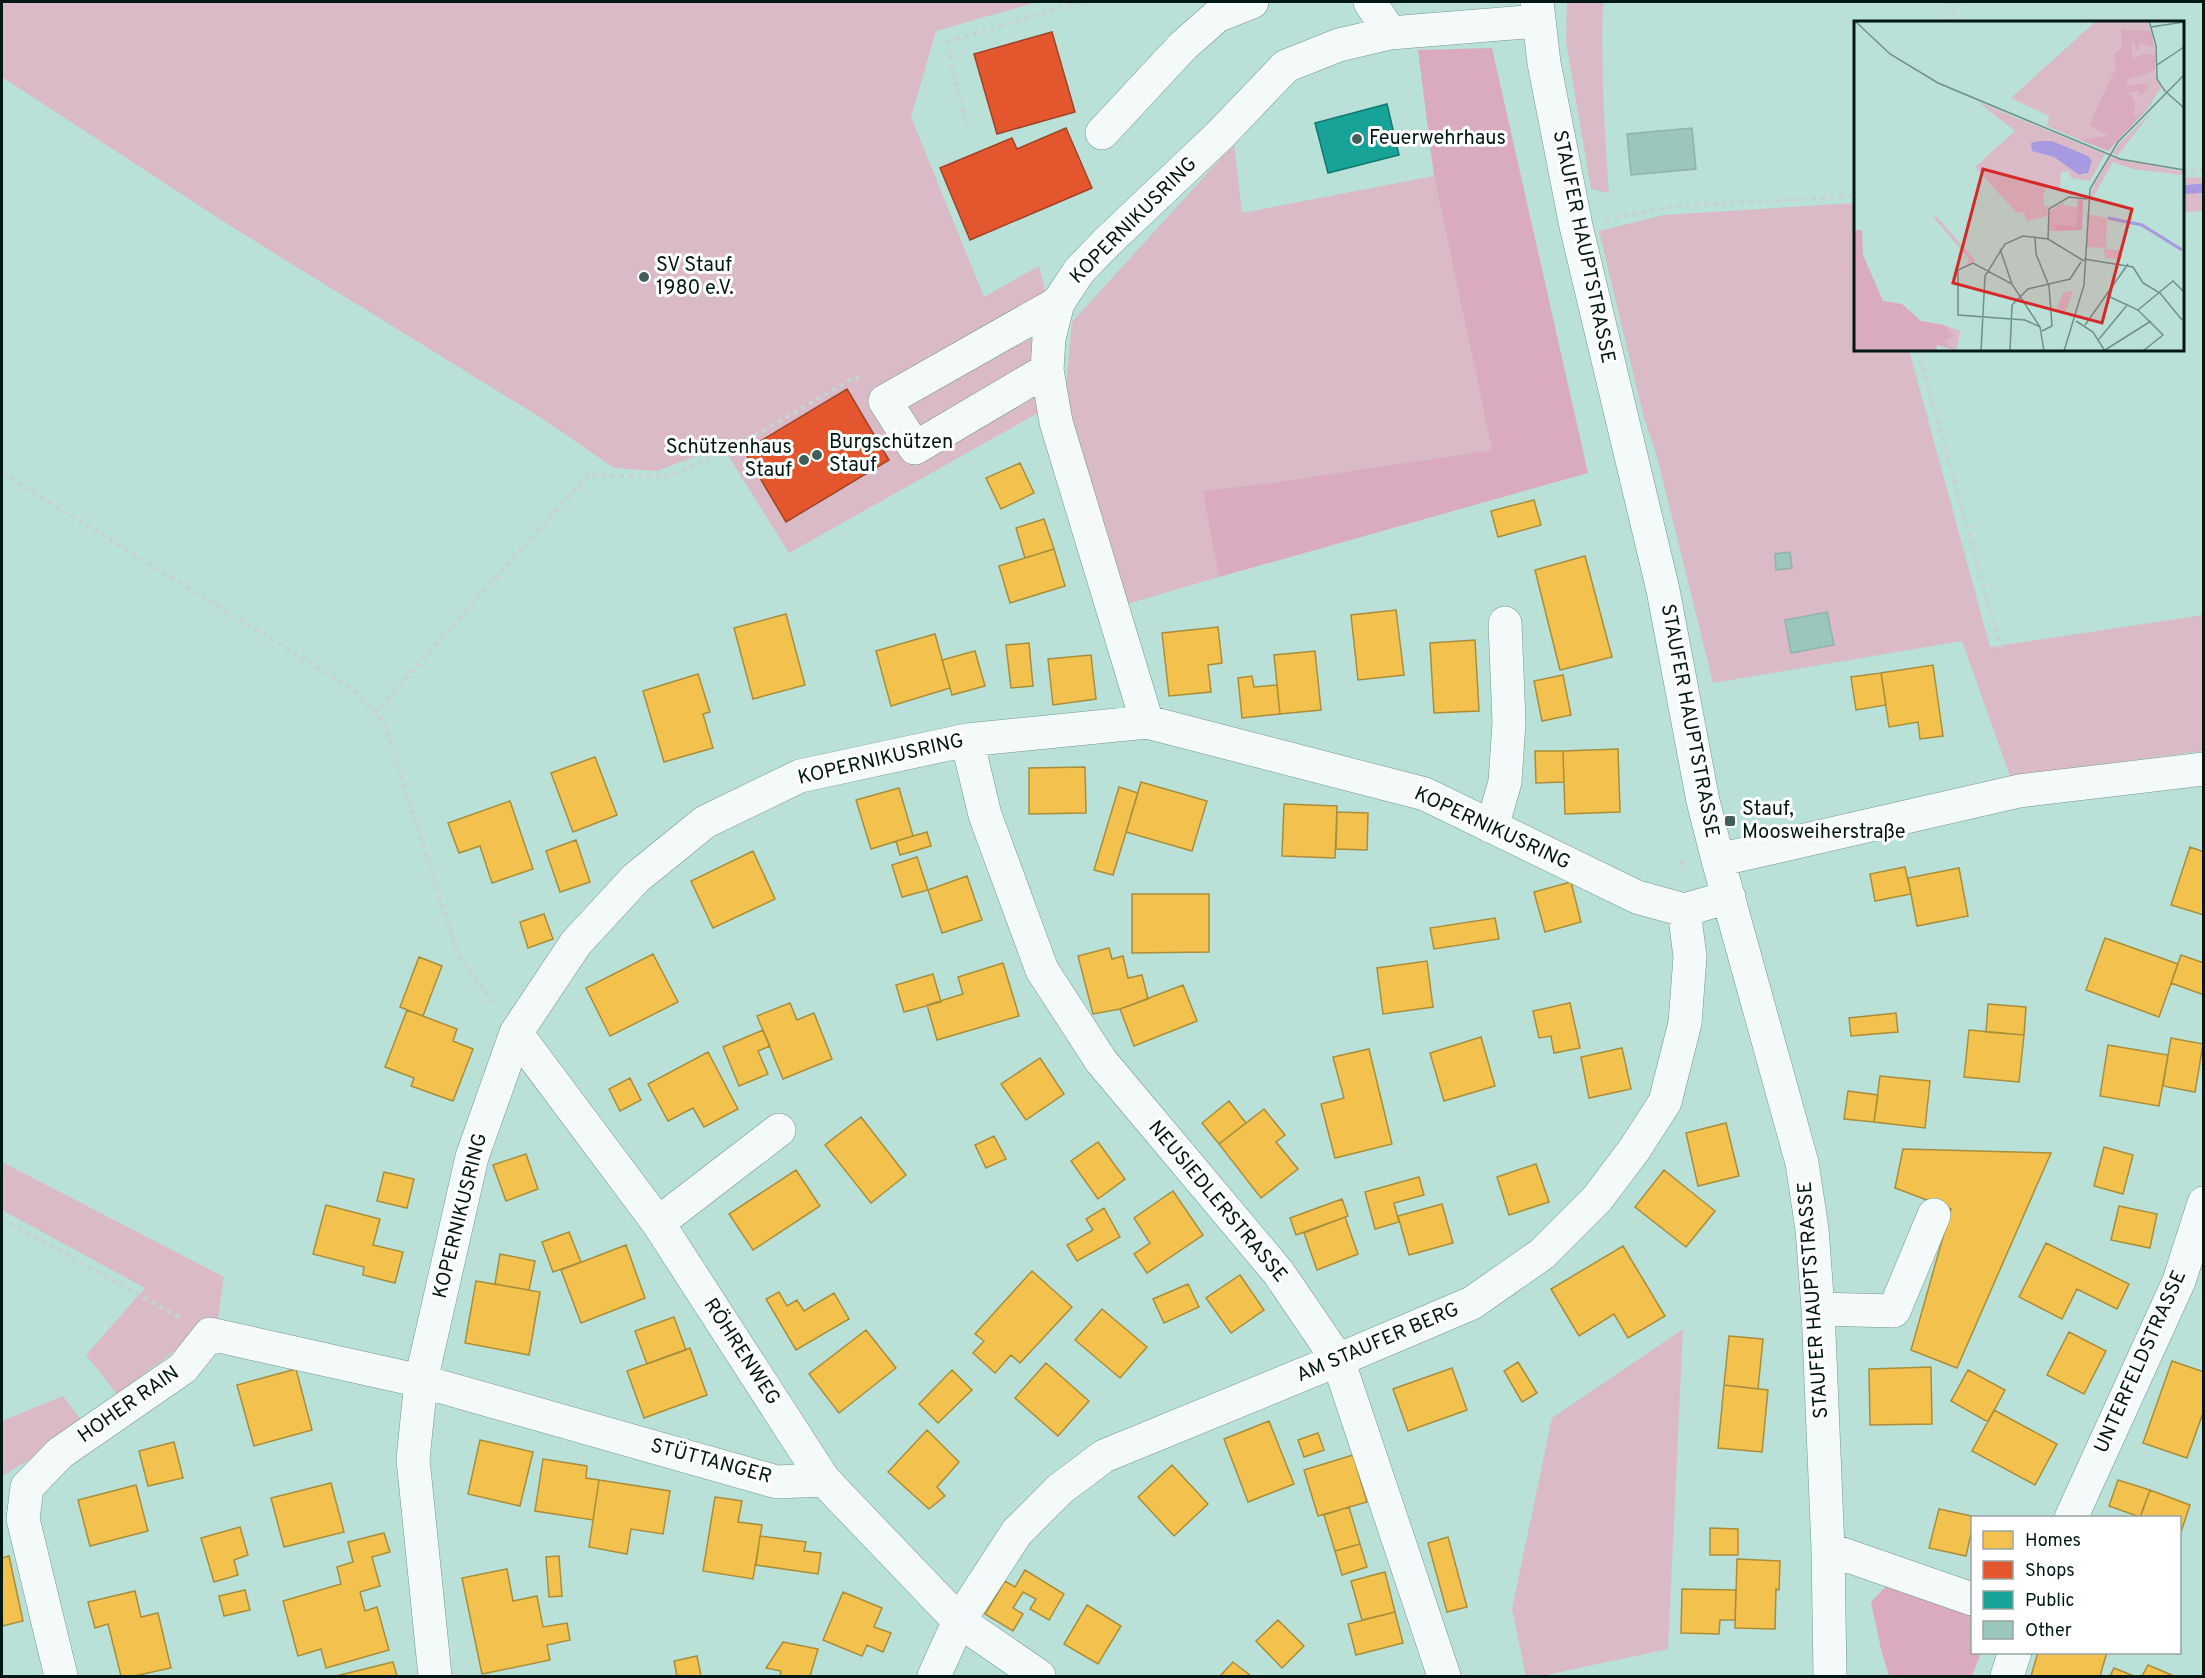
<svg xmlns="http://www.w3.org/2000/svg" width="2205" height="1678" font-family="Overpass,sans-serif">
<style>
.green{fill:#d9bac6}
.forest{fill:#daaabe}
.homes{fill:#f2c14e;stroke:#a98e3c;stroke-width:1.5}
.shops{fill:#e4572e;stroke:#a04426;stroke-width:1.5}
.public{fill:#17a398;stroke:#107970;stroke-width:1.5}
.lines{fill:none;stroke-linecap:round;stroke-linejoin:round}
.stream{stroke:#a89ae0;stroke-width:9}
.building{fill:#9ac6bd;stroke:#91b2aa;stroke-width:1.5}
.minor-casing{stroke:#75968f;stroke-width:34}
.path{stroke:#c6d3d0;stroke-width:4;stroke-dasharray:4.5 4.5;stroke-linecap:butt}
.minor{stroke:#f4faf9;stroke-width:33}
.poi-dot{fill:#415e58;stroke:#fff;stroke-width:2}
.labels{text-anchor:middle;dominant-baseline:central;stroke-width:6;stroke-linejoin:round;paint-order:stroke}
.poi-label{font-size:20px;fill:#001813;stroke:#fff;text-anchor:start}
.street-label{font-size:20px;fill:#001813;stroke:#fff}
.inset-river{fill:none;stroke:#a89ae0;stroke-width:3}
.inset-road{fill:none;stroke:#6f9189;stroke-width:1.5}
.view{fill:#d62828;fill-opacity:0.15;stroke:#d62828;stroke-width:3}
.inset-edge{fill:none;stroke:#001813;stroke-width:3}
</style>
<rect width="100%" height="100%" fill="#b9e1d8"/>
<path class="green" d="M2,2H1037L936,31L911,117L984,297L1039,266L1046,294L1045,409L789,553L722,446L657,471L614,468L546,421L232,227L2,77Z
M1567,2H1603C1601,66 1604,129 1609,193L1591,189L1566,42Z
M1234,144L1242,213L1434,176L1492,450L1263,484L1204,491L1219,577L1127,604L1065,398L1072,322Z
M2203,177V211L2183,212V178Z
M1855,203L1856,350H1909L1990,647L2203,615V751L2010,776L1962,641L1713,683L1656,453L1644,418L1599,231L1664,215Z
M2,1162L224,1277L218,1318L117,1394L86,1355L145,1288L2,1210Z
M1683,1329L1668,1649L1541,1676H1526L1512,1609L1552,1418Z
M63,1396L81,1420L42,1452L2,1476V1421Z"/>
<path class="forest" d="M1492,48L1588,473L1219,577L1203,491L1263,484L1492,450L1434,176L1418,50Z
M1887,1585L1972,1613V1652L1981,1653L1972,1676H1889L1881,1649L1871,1602Z"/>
<path class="homes" d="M1020,463L1034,493L1001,509L986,478Z
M1534,500L1541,525L1498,537L1491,511Z
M1044,519L1054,549L1025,558L1016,528Z
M1054,549L1065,586L1010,603L999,566Z
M1585,556L1612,657L1560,670L1535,570Z
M1396,610L1404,675L1358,680L1351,615Z
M786,614L805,685L753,699L734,628Z
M1218,627L1222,663L1208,665L1211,692L1169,696L1162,633Z
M935,634L950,688L891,706L876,651Z
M1475,640L1479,711L1434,713L1430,643Z
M1029,643L1033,686L1011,688L1006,645Z
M975,651L985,686L952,695L942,660Z
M1315,651L1321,710L1280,714L1274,655Z
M1091,655L1096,699L1053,705L1048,659Z
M1933,665L1943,736L1920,739L1918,722L1889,727L1881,673Z
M1881,673L1886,705L1856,710L1851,677Z
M698,674L710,712L703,714L713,748L664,762L643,691Z
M1563,675L1571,715L1542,721L1534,681Z
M1252,676L1254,687L1277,685L1280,714L1242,718L1238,678Z
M1618,749L1620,812L1565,814L1563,751Z
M1535,751H1563L1564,782L1536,783Z
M595,757L617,815L573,832L551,773Z
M1085,767L1086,813L1029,814V768Z
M1141,782L1207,801L1192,851L1126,832Z
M1119,787L1138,793L1113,875L1094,870Z
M899,788L913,836L871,849L856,800Z
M510,801L533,869L492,883L480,846L459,853L448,823Z
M1284,804L1337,806L1335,858L1282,856Z
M1337,812L1368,813L1367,850L1336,849Z
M927,832L931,846L900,855L896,841Z
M576,840L590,882L560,892L546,851Z
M2190,847L2204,852V915L2171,905Z
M753,851L775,899L713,928L691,881Z
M917,857L928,890L902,897L892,865Z
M1905,867L1911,894L1875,901L1870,874Z
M1959,868L1968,916L1917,926L1908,878Z
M967,876L982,920L942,933L928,890Z
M1571,882L1581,922L1545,932L1534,892Z
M1132,894H1209V952L1132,953Z
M544,914L553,939L528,948L520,922Z
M1495,918L1499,939L1434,949L1430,928Z
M2105,938L2178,964L2159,1017L2086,990Z
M1109,948L1112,959L1123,956L1128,978L1142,975L1148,999L1120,1009L1093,1014L1078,956Z
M653,954L678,1002L610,1036L586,988Z
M2181,955L2204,963V995L2171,983Z
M419,957L442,966L423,1016L400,1007Z
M1427,961L1433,1007L1383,1014L1377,968Z
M1003,963L1019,1016L937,1040L927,1005L963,994L958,977Z
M933,974L941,1002L904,1012L896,985Z
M1183,985L1197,1021L1134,1046L1120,1009Z
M790,1003L797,1020L814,1013L832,1059L783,1079L757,1016Z
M1570,1003L1580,1048L1554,1053L1551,1036L1539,1038L1533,1011Z
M1988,1004L2026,1007L2024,1035L1986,1032Z
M407,1010L457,1029L453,1041L473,1049L453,1101L411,1086L414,1078L385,1067Z
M1896,1013L1898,1032L1851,1036L1849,1018Z
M763,1030L770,1046L758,1051L768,1074L739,1086L723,1047Z
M1969,1030L2024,1035L2019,1082L1964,1077Z
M1481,1037L1495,1086L1444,1101L1430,1053Z
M2171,1038L2203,1044L2195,1092L2163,1086Z
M2108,1045L2168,1055L2159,1106L2100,1096Z
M1622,1048L1631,1089L1589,1098L1581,1057Z
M1369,1049L1392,1144L1335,1158L1321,1104L1344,1098L1333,1057Z
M708,1052L738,1109L704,1127L693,1108L668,1121L648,1084Z
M1040,1058L1064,1094L1026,1120L1001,1084Z
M1880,1076L1930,1081L1925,1128L1874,1122Z
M630,1078L641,1100L620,1111L609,1089Z
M1848,1091L1878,1095L1874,1122L1844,1119Z
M1229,1101L1246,1123L1219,1144L1202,1123Z
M1264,1109L1285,1135L1276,1142L1298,1169L1261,1198L1219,1144Z
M861,1117L906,1175L871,1203L825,1145Z
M1726,1123L1739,1176L1698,1186L1686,1133Z
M994,1136L1006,1159L986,1168L975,1145Z
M1098,1142L1125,1179L1098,1199L1071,1161Z
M2104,1147L2133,1155L2123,1194L2094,1186Z
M1903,1149L2051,1153L1957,1368L1911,1350L1951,1209L1895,1188Z
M526,1154L538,1189L506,1201L493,1165Z
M1536,1164L1549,1202L1509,1215L1497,1177Z
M796,1170L820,1206L753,1250L729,1214Z
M1664,1170L1715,1211L1686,1247L1635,1207Z
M384,1172L414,1179L407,1208L377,1201Z
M1419,1177L1424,1195L1394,1203L1399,1222L1375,1229L1365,1192Z
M1173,1191L1203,1235L1147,1273L1134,1254L1150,1243L1134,1218Z
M1342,1199L1348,1216L1296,1235L1290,1218Z
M1442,1204L1453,1243L1409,1255L1398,1216Z
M326,1205L380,1219L373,1245L403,1252L395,1283L363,1275L364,1267L313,1254Z
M2119,1206L2157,1214L2150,1248L2111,1240Z
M1104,1208L1120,1237L1077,1261L1067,1245L1093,1230L1086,1219Z
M1345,1217L1358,1254L1317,1270L1304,1233Z
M569,1232L581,1262L553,1272L542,1242Z
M2046,1243L2129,1284L2117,1309L2077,1289L2062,1319L2019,1297Z
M626,1245L645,1298L581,1323L561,1270Z
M1623,1246L1665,1316L1628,1338L1614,1314L1579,1336L1551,1289Z
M500,1254L535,1261L529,1290L495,1284Z
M1032,1271L1072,1307L1020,1363L1011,1355L995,1373L973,1353L984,1341L975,1334Z
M1240,1275L1264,1310L1231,1333L1206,1298Z
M476,1281L540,1292L529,1355L465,1343Z
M1188,1284L1199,1307L1164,1323L1153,1299Z
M779,1292L787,1306L797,1300L804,1311L834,1293L849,1319L796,1350L766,1299Z
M1102,1309L1147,1347L1120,1378L1075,1340Z
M674,1317L686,1350L647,1364L635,1331Z
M866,1330L896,1368L839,1413L809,1374Z
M2069,1332L2106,1351L2084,1394L2047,1375Z
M1729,1336L1763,1339L1758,1389L1724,1385Z
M690,1348L707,1395L644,1418L627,1371Z
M2172,1361L2204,1372V1410L2187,1458L2143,1443Z
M1518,1362L1537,1393L1522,1402L1504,1371Z
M1046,1363L1089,1401L1058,1436L1015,1398Z
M1931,1367L1932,1424L1870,1425L1869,1369Z
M1452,1368L1467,1410L1408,1431L1393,1389Z
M296,1369L312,1430L254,1446L237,1385Z
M952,1370L972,1390L938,1423L919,1404Z
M1968,1370L2005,1390L1988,1422L1951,1401Z
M1724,1385L1768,1390L1762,1452L1718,1448Z
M1994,1410L2057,1444L2035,1485L1972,1451Z
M1269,1421L1294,1484L1248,1502L1224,1439Z
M927,1430L959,1462L937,1487L945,1496L929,1509L888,1472Z
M1318,1433L1324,1450L1304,1457L1298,1440Z
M480,1440L533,1452L520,1506L468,1494Z
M174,1442L183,1478L148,1486L139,1451Z
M1353,1455L1367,1502L1318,1516L1304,1470Z
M543,1459L587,1466L586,1478L599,1480L593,1520L535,1511Z
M1172,1465L1208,1504L1174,1536L1138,1497Z
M599,1480L670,1491L663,1534L631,1529L627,1554L589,1547Z
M2118,1480L2150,1490L2140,1517L2109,1506Z
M331,1483L344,1532L284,1547L271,1498Z
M136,1485L148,1531L90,1546L78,1500Z
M2150,1490L2190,1505L2180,1535V1518H2140Z
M715,1497L742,1501L738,1522L762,1525L753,1579L703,1571Z
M1349,1507L1360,1544L1335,1551L1324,1515Z
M1939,1509L1976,1517L1972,1518V1530L1966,1556L1929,1548Z
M240,1527L248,1555L234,1560L238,1575L214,1582L201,1538Z
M1710,1528L1738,1529V1555H1710Z
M384,1533L390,1552L372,1557L380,1586L360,1592L365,1611L377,1607L389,1650L326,1668L321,1649L298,1656L283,1601L341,1584L337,1567L353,1562L348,1542Z
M760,1536L806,1542L804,1551L821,1553L818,1574L756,1565Z
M1448,1537L1467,1607L1447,1612L1428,1543Z
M1360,1544L1367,1567L1342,1575L1335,1551Z
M9,1556L23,1621L2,1626V1558Z
M559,1556L562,1596L549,1597L546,1557Z
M1737,1559L1780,1561L1779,1590L1776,1589L1775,1629L1735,1628Z
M507,1569L513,1601L537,1596L543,1627L567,1623L570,1640L547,1645L550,1660L482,1674L462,1578Z
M1025,1570L1064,1594L1049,1620L1030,1609L1036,1599L1023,1592L1013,1608L1023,1614L1013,1631L985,1614L1005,1581L1015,1587Z
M1385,1572L1395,1612L1362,1620L1351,1581Z
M1682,1589L1736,1590L1735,1620H1720L1719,1634L1681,1633Z
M245,1590L250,1610L224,1616L219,1596Z
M135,1591L141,1617L158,1613L171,1668L134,1676H121L108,1624L95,1628L88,1602Z
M843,1592L882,1608L874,1627L891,1633L883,1652L867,1645L862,1656L823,1640Z
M1087,1605L1121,1626L1098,1664L1064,1644Z
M1395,1612L1403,1643L1356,1655L1348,1624Z
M1278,1620L1304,1646L1282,1668L1256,1641Z
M783,1642L818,1649L810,1676H780L781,1671L766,1668Z
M2038,1652H2107L2100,1676H2031Z
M697,1656L701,1676H677L674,1661Z
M393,1662L397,1676H336Z
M1233,1662L1251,1676H1220Z
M2148,1665L2174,1676H2142Z
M2114,1668L2134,1676H2110Z"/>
<path class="shops" d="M1052,32L1075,112L997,134L974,54Z
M1066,128L1092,188L970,240L940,168L1012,138L1017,149Z
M847,389L889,460L786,522L744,451Z"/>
<path class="public" d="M1387,104L1399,155L1328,173L1315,123Z"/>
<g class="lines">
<path class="stream" d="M2182,190L2204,188"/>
</g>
<path class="building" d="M1692,128L1696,169L1631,175L1627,134Z
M1790,552L1792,568L1776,570L1775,554Z
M1827,612L1834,645L1791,653L1785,620Z"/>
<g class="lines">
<g class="minor-casing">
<path id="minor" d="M1370,2L1390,33
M1537,2L1544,63L1576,226L1663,590L1703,801L1718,860L1802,1163L1812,1229L1818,1309L1828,1549L1830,1676
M1102,133L1183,46L1217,16L1252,2
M1047,370L915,448L885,401L1058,303
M1147,722L1056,422L1047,370L1049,338L1058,303L1079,271L1107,242L1220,135L1286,66L1339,45L1390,33L1538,21
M967,740L985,815L1042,970L1101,1061L1278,1272L1338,1360L1444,1676
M1492,827L1505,782L1509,723L1505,623
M1718,860L2019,791L2204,769
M516,1033L658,1223L824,1480
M658,1223L779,1130
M1818,1309L1894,1311L1934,1215
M2071,1518L2179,1281L2204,1203
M1828,1549L1972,1599
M61,1676L23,1519L27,1487L60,1453L183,1368L210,1334L421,1381L777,1482L824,1480L959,1621L1039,1676
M435,1676L413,1459L421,1381L472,1157L516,1033L576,943L636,878L705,822L800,776L967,740L1147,722L1425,794L1637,897L1684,910L1729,897
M934,1676L959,1621L1017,1532L1060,1489L1104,1456L1338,1360L1472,1303L1542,1254L1597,1199L1634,1150L1665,1102L1685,1023L1690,957L1684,910
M2007,1676L2015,1652"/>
</g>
<path class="path" d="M1951,22L1954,2
M967,130L947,42L1081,2
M2182,171L2204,170
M1606,219L1677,206L1856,196
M1918,350L2002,653
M2,473L352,689L383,721L459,957L495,1005
M375,713L588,475L666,477L734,448L855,377L861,382
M1682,860L1683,877
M2,1219L181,1318"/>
<use href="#minor" class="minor"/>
</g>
<g class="poi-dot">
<circle cx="1357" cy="139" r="6"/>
<circle cx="644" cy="277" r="6"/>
<circle cx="817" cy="455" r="6"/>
<circle cx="804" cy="460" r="6"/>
<rect x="1724" y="815" width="12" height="12" rx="3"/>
</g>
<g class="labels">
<g class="poi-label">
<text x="1369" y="139">Feuerwehrhaus</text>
<text x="656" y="266">SV Stauf<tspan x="656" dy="23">1980 e.V.</tspan></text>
<text x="829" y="443">Burgschützen<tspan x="829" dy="23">Stauf</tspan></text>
<text x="792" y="448" text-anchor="end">Schützenhaus<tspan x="792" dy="23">Stauf</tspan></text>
<text x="1742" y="810">Stauf,<tspan x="1742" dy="23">Moosweiherstraße</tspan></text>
</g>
<g class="street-label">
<text transform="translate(1134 221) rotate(-45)">KOPERNIKUSRING</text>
<text transform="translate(1583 247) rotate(78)">STAUFER HAUPTSTRASSE</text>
<text transform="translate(1689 721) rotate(79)">STAUFER HAUPTSTRASSE</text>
<text transform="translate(881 760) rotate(-13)">KOPERNIKUSRING</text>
<text transform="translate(1492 829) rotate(25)">KOPERNIKUSRING</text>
<text transform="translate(1217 1202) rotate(50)">NEUSIEDLERSTRASSE</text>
<text transform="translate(461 1216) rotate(-76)">KOPERNIKUSRING</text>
<text transform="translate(1814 1300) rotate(-94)">STAUFER HAUPTSTRASSE</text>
<text transform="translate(1378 1343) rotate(-23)">AM STAUFER BERG</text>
<text transform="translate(741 1352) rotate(57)">RÖHRENWEG</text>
<text transform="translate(2141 1362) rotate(-66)">UNTERFELDSTRASSE</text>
<text transform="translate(129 1405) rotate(-35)">HOHER RAIN</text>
<text transform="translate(711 1462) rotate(15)">STÜTTANGER</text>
</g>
</g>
<g transform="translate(1854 21)">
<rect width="330" height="330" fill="#b9e1d8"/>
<path d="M242,0H293L297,10L267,8L268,26L261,34L262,46L235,104L255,115L249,119H226L193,105L195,95L157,77ZM277,19L301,27V33L279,38ZM301,50L307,67L294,87L279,98L274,72L290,62L273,65L274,58ZM124,81L251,133L236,160L217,157L215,150L207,151L206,167H192L189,173L190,186L195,185L193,195L173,200L170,192L162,191L121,146L161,110ZM211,127L237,138L232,154H225L200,136L187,133ZM298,90L263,135L259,132L265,123ZM256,136L330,151V154L278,148L259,141L236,182L238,168ZM210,181V185L223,186L222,206L202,203L201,210H195L196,190ZM233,193L288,204L330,231L286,205L253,198L252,228L268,230L267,239L251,237L250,227L233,226ZM82,195L121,239L120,241L112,245L115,238L80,197ZM219,269L212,290H202L209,272ZM90,304L106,310L103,328L89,320L100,315Z" fill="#d9bac6" fill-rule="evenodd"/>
<path d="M267,8L297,10L301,27L286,22L283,30L278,19V29L280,38L288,33H301V50L274,58L273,65L290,62L295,67L287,74L283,70L275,72L281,82L279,97L294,87L254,130L226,119L255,115L235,104L262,46L260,34L268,26ZM224,177L229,179L228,209L201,210L202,203L222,206ZM0,209H8L9,234L29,280L48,283L67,300L90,304L100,315L90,320L104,330L83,324L82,330H0Z" fill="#daaabe"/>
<path d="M186,120H198L234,135L238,140L234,152L225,154L200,136L178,130L177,122Z" fill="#a89ae0"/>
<path class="inset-river" d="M254,197L288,204L328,229"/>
<path class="inset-road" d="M1,0L36,33L84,62L266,138L330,149M295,0L302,24L303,58L311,70M297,6L330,1M303,44L330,26M311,70L330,87M181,216L182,233L195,265L198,305L188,310M194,218L195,188L215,176L233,178M146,228L158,263M230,238L279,246L289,262L306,272L328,299M254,275L284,289L309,314L289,330M284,289L319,260L330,271M222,300L239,311L251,330M231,304L274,243M186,306L171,299L104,294V249L119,242L158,263L186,306L190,330M245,318L274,283M251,329L297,300M127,330L131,255L151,223L169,215L194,218L230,240M156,330L158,284L174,268L216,258L227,241M210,330L230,264L236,168L264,121L330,54"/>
<path class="view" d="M129,148L278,188L248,302L99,262Z"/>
<rect width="330" height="330" class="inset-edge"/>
</g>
<rect width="2205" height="1678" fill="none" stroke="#001813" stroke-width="6"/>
<rect x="1971" y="1516" width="210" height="138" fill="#ffffff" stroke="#99a3a1" stroke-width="1.5"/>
<rect x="1983" y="1531" width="30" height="18" fill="#f2c14e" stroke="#99a3a1" stroke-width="1.5"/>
<text x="2025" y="1546" font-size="18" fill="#001813">Homes</text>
<rect x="1983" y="1561" width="30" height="18" fill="#e4572e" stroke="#99a3a1" stroke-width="1.5"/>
<text x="2025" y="1576" font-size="18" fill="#001813">Shops</text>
<rect x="1983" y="1591" width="30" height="18" fill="#17a398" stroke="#99a3a1" stroke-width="1.5"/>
<text x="2025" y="1606" font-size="18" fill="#001813">Public</text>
<rect x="1983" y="1621" width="30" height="18" fill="#9ac6bd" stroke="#99a3a1" stroke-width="1.5"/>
<text x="2025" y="1636" font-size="18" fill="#001813">Other</text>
</svg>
